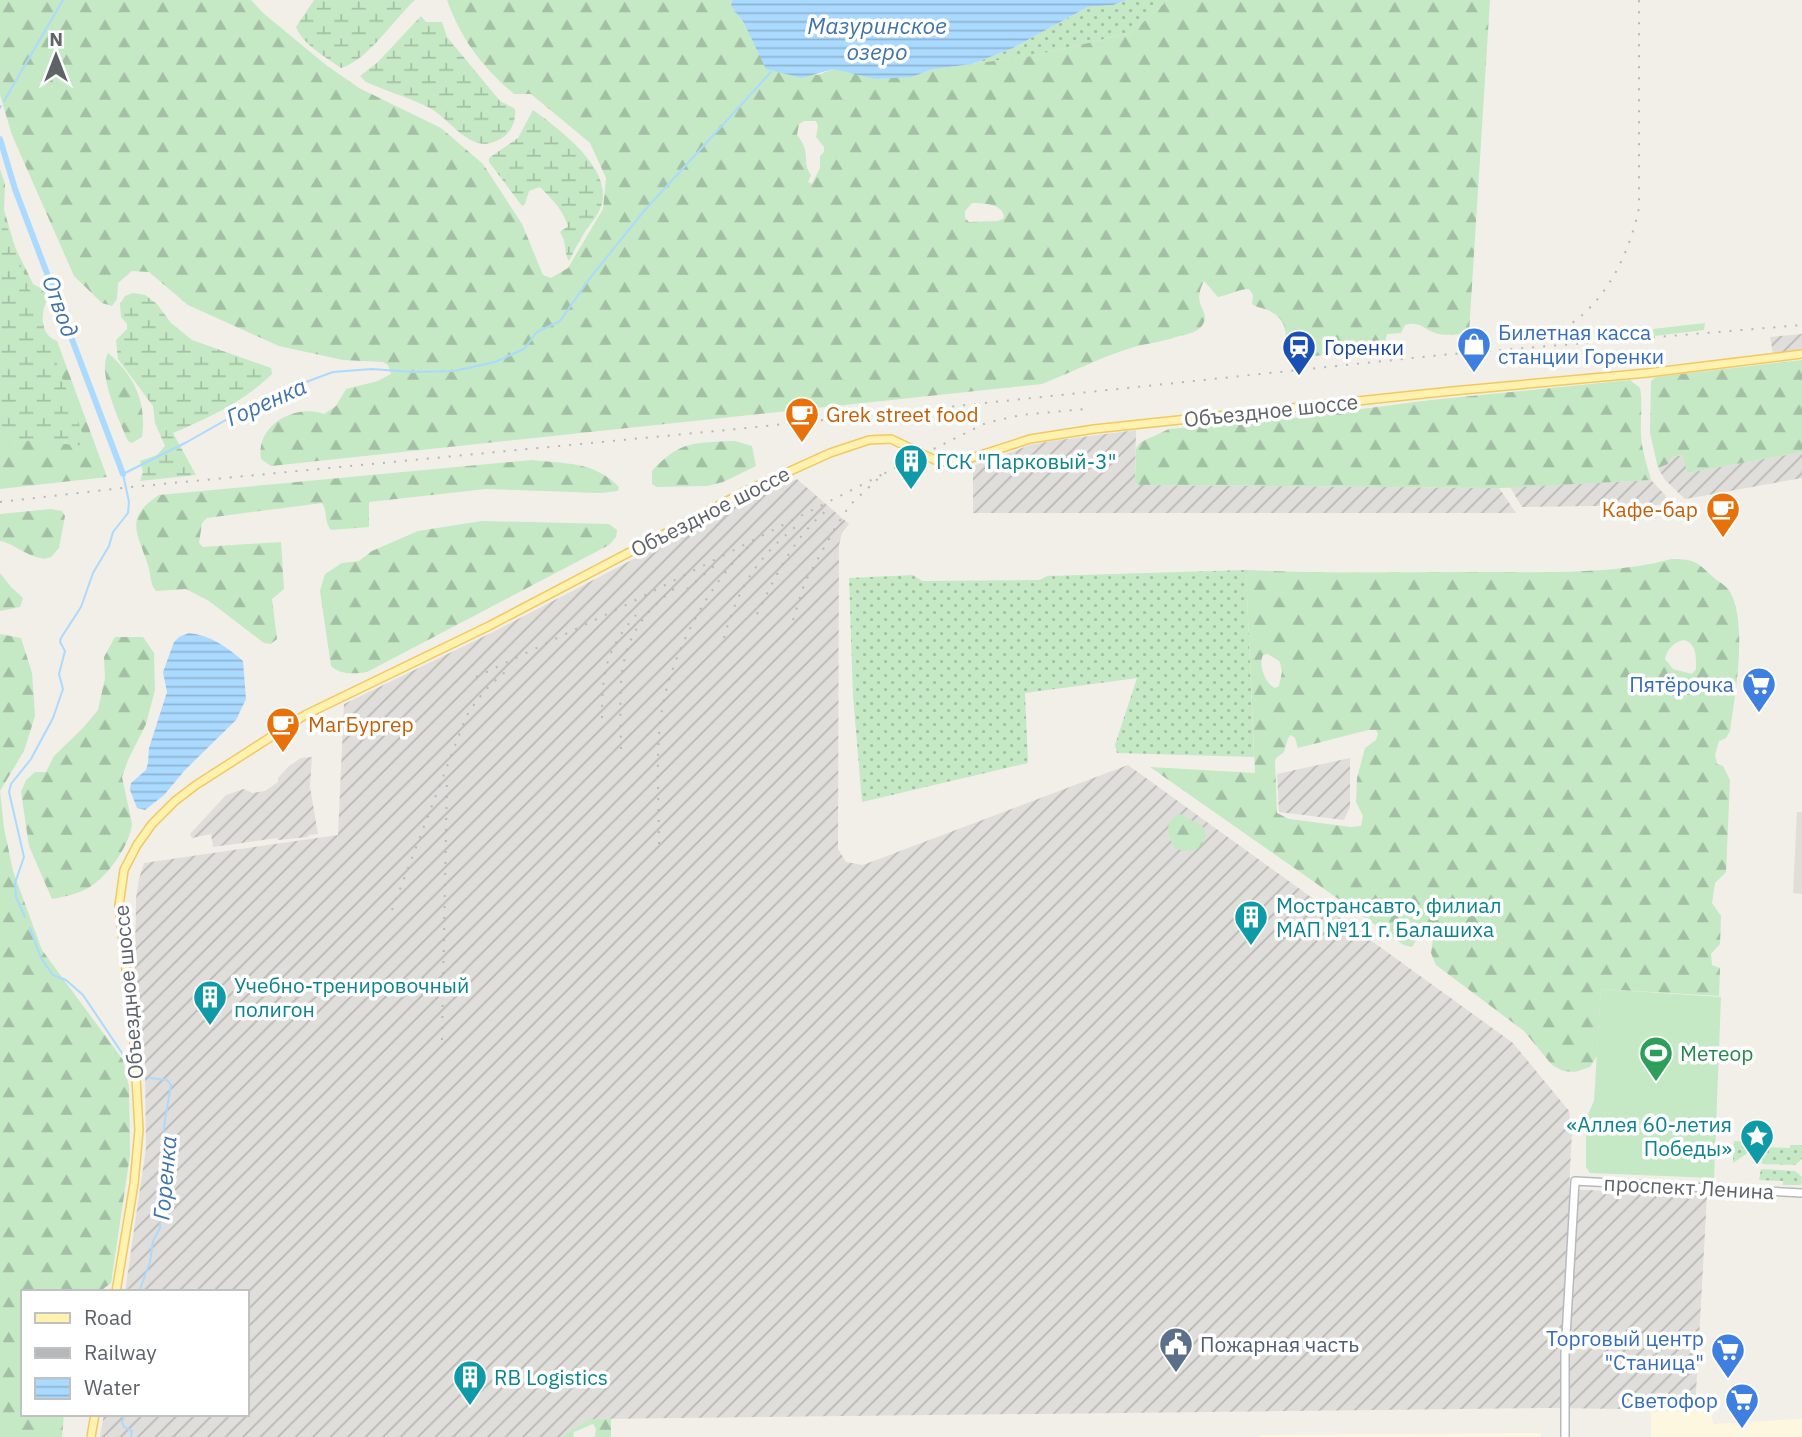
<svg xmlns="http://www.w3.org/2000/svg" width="1802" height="1437" font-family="'IBM Plex Sans',sans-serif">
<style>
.commercial{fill:#fef7e0}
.industrial{fill:url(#industrial-furrows)}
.education{fill:#e1ded6}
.grass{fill:url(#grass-dots)}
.forest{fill:url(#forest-firs);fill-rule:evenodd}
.wetland{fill:url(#wetland-marsh)}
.garden{fill:#c5e8c5}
.water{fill:url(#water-rules)}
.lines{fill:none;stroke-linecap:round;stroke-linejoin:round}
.stream{stroke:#aadaff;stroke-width:2}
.canal{stroke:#aadaff;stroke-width:6}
.secondary-casing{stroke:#b6babf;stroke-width:10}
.primary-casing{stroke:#f2c960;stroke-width:10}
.secondary{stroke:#fff;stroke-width:7}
.primary{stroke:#fff2af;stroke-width:7}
.rail{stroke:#b6b7b8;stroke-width:2;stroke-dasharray:2 9;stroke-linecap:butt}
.labels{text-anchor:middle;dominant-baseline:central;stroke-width:7;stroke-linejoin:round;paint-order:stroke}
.shop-label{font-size:21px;fill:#366cbe;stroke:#fff;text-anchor:end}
.transit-label{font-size:21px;fill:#164399;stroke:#fff;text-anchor:start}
.street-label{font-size:21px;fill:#5f6368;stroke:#fff}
.food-label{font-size:21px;fill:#c56008;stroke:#fff;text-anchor:start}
.culture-label{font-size:21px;fill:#0d838f;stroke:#fff;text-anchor:start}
.leisure-label{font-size:21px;fill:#27864d;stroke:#fff;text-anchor:start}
.service-label{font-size:21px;fill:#4e5e75;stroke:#fff;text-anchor:start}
.water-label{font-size:23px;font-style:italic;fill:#4174aa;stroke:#fff}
</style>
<defs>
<pattern id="industrial-furrows" width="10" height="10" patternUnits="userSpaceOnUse" patternTransform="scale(1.75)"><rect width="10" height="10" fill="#e0deda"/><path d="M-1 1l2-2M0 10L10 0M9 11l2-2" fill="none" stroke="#b9b8b5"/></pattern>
<pattern id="grass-dots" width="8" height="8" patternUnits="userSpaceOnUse" patternTransform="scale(1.75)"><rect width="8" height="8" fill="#c5e8c5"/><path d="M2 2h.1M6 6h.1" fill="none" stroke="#a3c0a4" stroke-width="1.8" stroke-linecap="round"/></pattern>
<pattern id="forest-firs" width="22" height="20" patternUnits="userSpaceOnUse" patternTransform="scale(1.75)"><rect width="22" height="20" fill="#c5e8c5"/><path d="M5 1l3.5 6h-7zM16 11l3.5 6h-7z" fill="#a3c0a4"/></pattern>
<pattern id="wetland-marsh" width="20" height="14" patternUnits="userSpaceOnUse" patternTransform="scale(1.75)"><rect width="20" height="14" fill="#c5e8c5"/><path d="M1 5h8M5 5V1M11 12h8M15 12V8" fill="none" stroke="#a3c0a4"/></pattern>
<pattern id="water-rules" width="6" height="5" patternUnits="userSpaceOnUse" patternTransform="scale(1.75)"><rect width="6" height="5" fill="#aadaff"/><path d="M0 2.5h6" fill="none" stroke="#8eb4d2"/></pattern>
</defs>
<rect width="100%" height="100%" fill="#f1efe8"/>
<path class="commercial" d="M1711,1411L1713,1424L1802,1419V1437H1651V1412Z
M1541,1433V1437H1260V1435Z"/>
<path class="industrial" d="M1802,334V350L1773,353L1770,337Z
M1136,430L1135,481L1139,485L1499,488L1516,513H973V466L1030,445L1052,441Z
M1802,452V478L1685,499L1665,480L1658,468L1668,464L1672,457L1684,455L1687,473Z
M797,479L849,524L842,533L839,545L838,849L846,862L863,865L1128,765L1513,1043L1569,1111L1572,1131L1569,1189L1707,1196L1695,1410L1552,1408L590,1419L561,1437H100L104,1414H247V1292H125L146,1148L145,1065L135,967L136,898L139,879L144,863L338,835L344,704L491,633L736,506Z
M1651,480L1666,496L1664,505L1522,507L1510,487Z
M312,757L310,787L318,834L309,835L308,837L278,840L277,838L213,847L211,834L192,838L190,834L226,795L244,789L252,793L265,791L278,782V778L289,766L301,758Z
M1350,758V807L1344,820L1279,812L1277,774Z"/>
<path class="education" d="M1797,812H1802V894L1793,893Z"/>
<path class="grass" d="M1127,0H1168L1131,33L1032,56L972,64L1013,48L1088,7L1113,5Z
M1246,570L1254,757L1117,753L1115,745L1137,678L1025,693L1028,763L862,802L853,696L849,578L913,575L922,581L1040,580L1047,576Z
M1734,1141L1758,1142V1146L1733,1163Z
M1790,1145H1802V1159L1795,1165L1762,1164L1761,1147L1790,1148Z
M1761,1169L1795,1171L1802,1177L1801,1185H1783V1181L1759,1180Z"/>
<path class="forest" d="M0,0H251L263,13L326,65L359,88L441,128L483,164L522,224L543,275L551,278L568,268L603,209L606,178L590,143L531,94H514C482,67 461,39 447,0H732L731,6L744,23L766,68L818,75L833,69L912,77L933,69L1032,56L1131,33L1168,0H1490L1469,333C1460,334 1448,336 1439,334C1425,331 1420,320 1405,325L1401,333L1387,334L1383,350L1291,358L1283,355C1287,341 1289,322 1273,313C1267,308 1259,309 1252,304L1253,295L1249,289C1238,289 1230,295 1218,297L1204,281C1191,306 1209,309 1204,322C1200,333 1186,334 1176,337C1162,342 1148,343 1134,347C1103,356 1072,372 1042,384L271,466L261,459C255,425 296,403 324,414L336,406L346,389L378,381L391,374L388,365L383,362L343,360L279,346L188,305L149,272L132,271L118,283L117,299L112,306L102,303L74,276L12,135L0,95ZM804,121H816L818,126L816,137L824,147V152L820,156V168L812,184L808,182L811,175C801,161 812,153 797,135L799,124ZM972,203C984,203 1004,204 1004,218L998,221L969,222L965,218V211Z
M0,169L5,184L4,210L15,247L33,284L44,290L47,300C40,314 40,335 57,341L107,477L0,489Z
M108,353C134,375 147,402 142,437L132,443L128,441C119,420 97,374 108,353Z
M1802,360V452L1687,473L1683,455L1672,457L1668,464L1658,468L1650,433L1651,381L1656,377Z
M1630,380L1640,388C1643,404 1640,419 1641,435C1642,451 1647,465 1651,480L1503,488L1139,485L1135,482L1136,448L1141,442L1169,429L1292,418L1431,400Z
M735,441L752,446L756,466L723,482L707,486L657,487L652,484V471C680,440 695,443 735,441Z
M532,460C565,464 594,461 619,487L618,491L601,493L486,489L369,502V527L331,530C324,522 328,512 322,503L207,518L202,523L199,543L203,547L281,542L284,589L272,599L277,639L271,644L264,643L209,601L186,589L156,591C150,584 151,575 148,565C137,532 124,518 159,495Z
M51,509L62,511L65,516L59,548L51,557C35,564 17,544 0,541V514Z
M482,521L609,524L617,530L616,537L609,545L367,672C355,674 340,675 331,666L320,591L325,574L342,563L359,561L372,551L418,531Z
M1672,559C1696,559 1698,563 1714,578C1719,582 1727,586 1730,592C1748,624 1735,695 1730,731L1726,738L1719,741L1715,755L1717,764L1723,766L1730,780L1726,872L1715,883L1712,903L1721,916L1720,944L1711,954L1712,965L1720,968L1719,996L1601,989L1597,1056L1590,1067L1575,1072L1563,1071L1552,1065L1524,1031L1436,965L1431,953L1433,939L1430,934C1420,933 1417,939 1412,947L1404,945L1150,767L1255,773L1246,570C1325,574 1403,572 1481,572C1544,572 1611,575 1672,559ZM1684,640C1697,644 1696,657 1696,669L1692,674L1673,669L1665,659C1666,650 1675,641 1684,640ZM1268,654L1280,662L1282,672L1279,686L1275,688C1265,683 1258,665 1263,655ZM1368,730H1376L1378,734L1376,740L1365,748L1357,778L1356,802L1363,816L1361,826L1351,827L1289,819L1277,813L1275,761L1276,758L1284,752L1288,738L1291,735L1295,738L1298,748Z
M0,573L11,587L23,598L20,607L0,611Z
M0,634L21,638L32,673L35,716L24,751L0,791L4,828L13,871L42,950L123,1060L129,1087L130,1155L111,1283L99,1292H23V1414H64L62,1437H0Z
M115,637H143L154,653L155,690L146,724L128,760L122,777L132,824C130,846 104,882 84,890C74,895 62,897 52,899L29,846L21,792L26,780L35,772H46L54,756L83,728L98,710L105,678L104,657Z
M1181,814L1203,827L1206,835C1202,851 1188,854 1175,848C1166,836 1164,818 1181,814Z
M590,1419H611V1437H595L596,1429L593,1424L574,1432L573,1437H561Z"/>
<path class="wetland" d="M314,0H415C394,19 368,60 341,68C326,57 303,45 296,27Z
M421,16L426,22H442L447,37L500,101L515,109C516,120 512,132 502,138C471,158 453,120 428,107C408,97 386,91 366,82L360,76L378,62Z
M533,110C559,129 617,171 600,209C596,219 587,227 582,237C577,245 573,253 569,261C563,251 568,245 560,232L568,226C563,210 552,199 540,187L529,191L525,204L522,206L489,162V158L518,138Z
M0,208L87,446L19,440L0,445Z
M133,293L145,295L157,304L171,323L192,340L271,368L272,374C243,402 210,417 173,433L196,475L140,481L143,472L140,461L157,455L165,446L155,423L153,406L118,359L116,340L127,329V324L121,317L120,304L125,296Z"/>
<path class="garden" d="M1705,323L1704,330L1654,336L1653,329Z
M1601,989L1721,997L1714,1178L1590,1173L1586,1167V1119L1594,1101Z"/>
<path class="water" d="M732,0H1127L1113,5L1088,7L1013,48L972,64L933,69L912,77L876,79L833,69L802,78L766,69L744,23L731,6Z
M189,633C210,635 227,647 243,661L246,699L236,720L185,770L164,795L145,810L137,808L130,790L131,783L146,770L148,763L149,748L167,692L163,672L174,642L179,637Z"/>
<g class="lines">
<path class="stream" d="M4,101L63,0
M0,108L1,106
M25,917L16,897L15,883L24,857L9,792L11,784L31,759L53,718L63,689L59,674L65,651L60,642L61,638L81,607L93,573L109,546L113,532L128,513L129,502L123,474L187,442L268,396L333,372L372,369L412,372L454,371L495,362L524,349L537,332L560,321L590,278L644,211L771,72
M30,928L41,958L53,975L66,980L83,995L126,1059
M139,1292L150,1262L153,1241L160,1228L164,1126L171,1085L167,1080L149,1078
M125,1414L122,1422L124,1427L132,1431L131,1437"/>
<path class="canal" d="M0,139L15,189L123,474"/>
<g class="secondary-casing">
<path id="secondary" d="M1565,1437V1354L1575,1181L1802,1193"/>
</g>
<g class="primary-casing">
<path id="primary" d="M116,1292L134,1184L139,1130L134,1042L119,906L124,870L137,845L152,824L175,801L196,785L305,715L489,626L746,491L830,453L869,440L891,439L937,461L956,463L1030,439L1094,429L1452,391L1647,373L1802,354
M91,1437L95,1414"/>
</g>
<use href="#secondary" class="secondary"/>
<use href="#primary" class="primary"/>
<path class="rail" d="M1533,341C1594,326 1627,265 1639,208V0
M0,502L131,487L737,429L1441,355L1802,325
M687,589L714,566
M757,614C776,575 795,534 831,507
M793,620L805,582L835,528L850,505L883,474L986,423L1021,415L1086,409
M724,638C738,587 758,556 799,524
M476,677L628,604L883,474
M602,718C602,674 605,650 636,615
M621,749C620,676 613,633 679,585
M659,844C659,803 655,749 662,710C671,655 708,585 748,547
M392,910L466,717C478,697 492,681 512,667
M442,1040L447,781"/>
</g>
<defs>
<g id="shop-pin" transform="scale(1.75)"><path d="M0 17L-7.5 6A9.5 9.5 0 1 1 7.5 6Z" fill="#3f7fe0" stroke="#fff"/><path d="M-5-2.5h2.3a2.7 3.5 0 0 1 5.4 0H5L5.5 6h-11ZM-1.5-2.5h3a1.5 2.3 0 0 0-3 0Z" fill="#fff"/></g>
<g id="station-pin" transform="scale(1.75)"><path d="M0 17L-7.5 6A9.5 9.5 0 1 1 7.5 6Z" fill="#1a4fb4" stroke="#fff"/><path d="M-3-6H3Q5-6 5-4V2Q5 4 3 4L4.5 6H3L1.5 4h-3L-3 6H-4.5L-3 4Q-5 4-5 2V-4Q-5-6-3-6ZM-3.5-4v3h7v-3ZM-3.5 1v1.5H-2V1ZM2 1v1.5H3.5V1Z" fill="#fff"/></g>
<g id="cafe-pin" transform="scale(1.75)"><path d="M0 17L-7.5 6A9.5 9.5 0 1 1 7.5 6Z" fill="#e8710a" stroke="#fff"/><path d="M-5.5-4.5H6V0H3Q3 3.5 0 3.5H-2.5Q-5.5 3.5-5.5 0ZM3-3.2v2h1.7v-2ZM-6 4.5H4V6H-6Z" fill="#fff"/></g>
<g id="building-pin" transform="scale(1.75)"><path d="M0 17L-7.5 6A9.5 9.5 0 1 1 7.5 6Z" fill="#0f9aa8" stroke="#fff"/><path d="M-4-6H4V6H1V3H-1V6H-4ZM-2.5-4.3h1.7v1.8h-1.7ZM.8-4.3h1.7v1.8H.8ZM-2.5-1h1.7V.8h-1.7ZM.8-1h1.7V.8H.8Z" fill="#fff"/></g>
<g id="supermarket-pin" transform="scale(1.75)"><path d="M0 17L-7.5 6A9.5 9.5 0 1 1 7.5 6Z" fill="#3f7fe0" stroke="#fff"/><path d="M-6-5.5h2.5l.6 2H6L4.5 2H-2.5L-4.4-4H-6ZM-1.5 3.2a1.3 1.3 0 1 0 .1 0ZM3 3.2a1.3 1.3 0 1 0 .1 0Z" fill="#fff"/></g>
<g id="stadium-pin" transform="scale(1.75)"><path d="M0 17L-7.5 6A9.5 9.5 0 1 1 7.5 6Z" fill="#2e9e5b" stroke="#fff"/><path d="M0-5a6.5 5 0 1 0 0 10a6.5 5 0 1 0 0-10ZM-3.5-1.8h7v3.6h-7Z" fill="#fff"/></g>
<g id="sight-pin" transform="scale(1.75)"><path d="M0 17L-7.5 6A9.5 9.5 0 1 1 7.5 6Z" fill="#0f9aa8" stroke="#fff"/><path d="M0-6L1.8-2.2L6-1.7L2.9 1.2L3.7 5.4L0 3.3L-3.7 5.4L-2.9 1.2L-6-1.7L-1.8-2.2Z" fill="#fff"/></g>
<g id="civic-pin" transform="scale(1.75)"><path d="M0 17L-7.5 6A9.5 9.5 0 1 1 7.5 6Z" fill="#5c6f8a" stroke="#fff"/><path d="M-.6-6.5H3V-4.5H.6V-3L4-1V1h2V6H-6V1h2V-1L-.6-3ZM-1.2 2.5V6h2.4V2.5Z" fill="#fff"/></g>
</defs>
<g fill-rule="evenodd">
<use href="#shop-pin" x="1474" y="344"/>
<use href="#station-pin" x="1299" y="347"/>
<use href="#cafe-pin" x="802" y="414"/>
<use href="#building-pin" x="911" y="461"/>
<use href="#cafe-pin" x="1723" y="509"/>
<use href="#supermarket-pin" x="1759" y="684"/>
<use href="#cafe-pin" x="283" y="724"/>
<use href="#building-pin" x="1251" y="917"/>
<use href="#building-pin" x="210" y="997"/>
<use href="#stadium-pin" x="1656" y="1053"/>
<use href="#sight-pin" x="1757" y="1136"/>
<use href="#civic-pin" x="1176" y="1344"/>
<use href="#supermarket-pin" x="1728" y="1350"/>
<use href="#building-pin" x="470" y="1377"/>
<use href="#supermarket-pin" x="1742" y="1400"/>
</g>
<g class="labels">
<g class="shop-label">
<text x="1498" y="332" text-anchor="start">Билетная касса<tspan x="1498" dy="24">станции Горенки</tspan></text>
<text x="1734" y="684">Пятёрочка</text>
<text x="1704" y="1338">Торговый центр<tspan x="1704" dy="24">"Станица"</tspan></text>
<text x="1718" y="1400">Светофор</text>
</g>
<g class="transit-label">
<text x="1324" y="347">Горенки</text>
</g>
<g class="street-label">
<text transform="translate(1271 410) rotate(-6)">Объездное шоссе</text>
<text transform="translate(710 511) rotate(-27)">Объездное шоссе</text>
<text transform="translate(128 992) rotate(-95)">Объездное шоссе</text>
<text transform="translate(1689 1187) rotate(3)">проспект Ленина</text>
</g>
<g class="food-label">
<text x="826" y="414">Grek street food</text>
<text x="1698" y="509" text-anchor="end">Кафе-бар</text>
<text x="308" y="724">МагБургер</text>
</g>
<g class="culture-label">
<text x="936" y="461">ГСК "Парковый-3"</text>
<text x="1276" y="905">Мострансавто, филиал<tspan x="1276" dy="24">МАП №11 г. Балашиха</tspan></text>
<text x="234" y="985">Учебно-тренировочный<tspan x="234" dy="24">полигон</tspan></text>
<text x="1732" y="1124" text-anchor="end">«Аллея 60-летия<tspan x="1732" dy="24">Победы»</tspan></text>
<text x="494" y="1377">RB Logistics</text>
</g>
<g class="leisure-label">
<text x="1680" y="1053">Метеор</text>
</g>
<g class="service-label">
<text x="1200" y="1344">Пожарная часть</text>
</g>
<g class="water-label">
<text x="877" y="25">Мазуринское<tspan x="877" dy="26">озеро</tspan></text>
<text transform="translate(61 306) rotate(70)">Отвод</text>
<text transform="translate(266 401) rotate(-24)">Горенка</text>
<text transform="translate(164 1178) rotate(-85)">Горенка</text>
</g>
</g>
<rect x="21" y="1290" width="228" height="126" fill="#ffffff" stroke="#bfc1c3" stroke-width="2"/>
<rect x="35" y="1313" width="35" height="10" fill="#fff2af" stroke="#bfc1c3" stroke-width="2"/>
<text x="84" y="1325" font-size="21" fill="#5f6368">Road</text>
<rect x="35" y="1348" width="35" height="10" fill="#b6b7b8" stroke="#bfc1c3" stroke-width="2"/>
<text x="84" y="1360" font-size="21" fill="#5f6368">Railway</text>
<rect x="35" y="1378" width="35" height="21" fill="url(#water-rules)" stroke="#bfc1c3" stroke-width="2"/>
<text x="84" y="1395" font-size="21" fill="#5f6368">Water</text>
<g transform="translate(56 56)" stroke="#ffffff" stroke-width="5" paint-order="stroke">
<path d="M0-5L12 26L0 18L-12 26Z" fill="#5f6368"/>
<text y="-10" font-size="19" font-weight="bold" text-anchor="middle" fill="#5f6368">N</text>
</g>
</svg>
